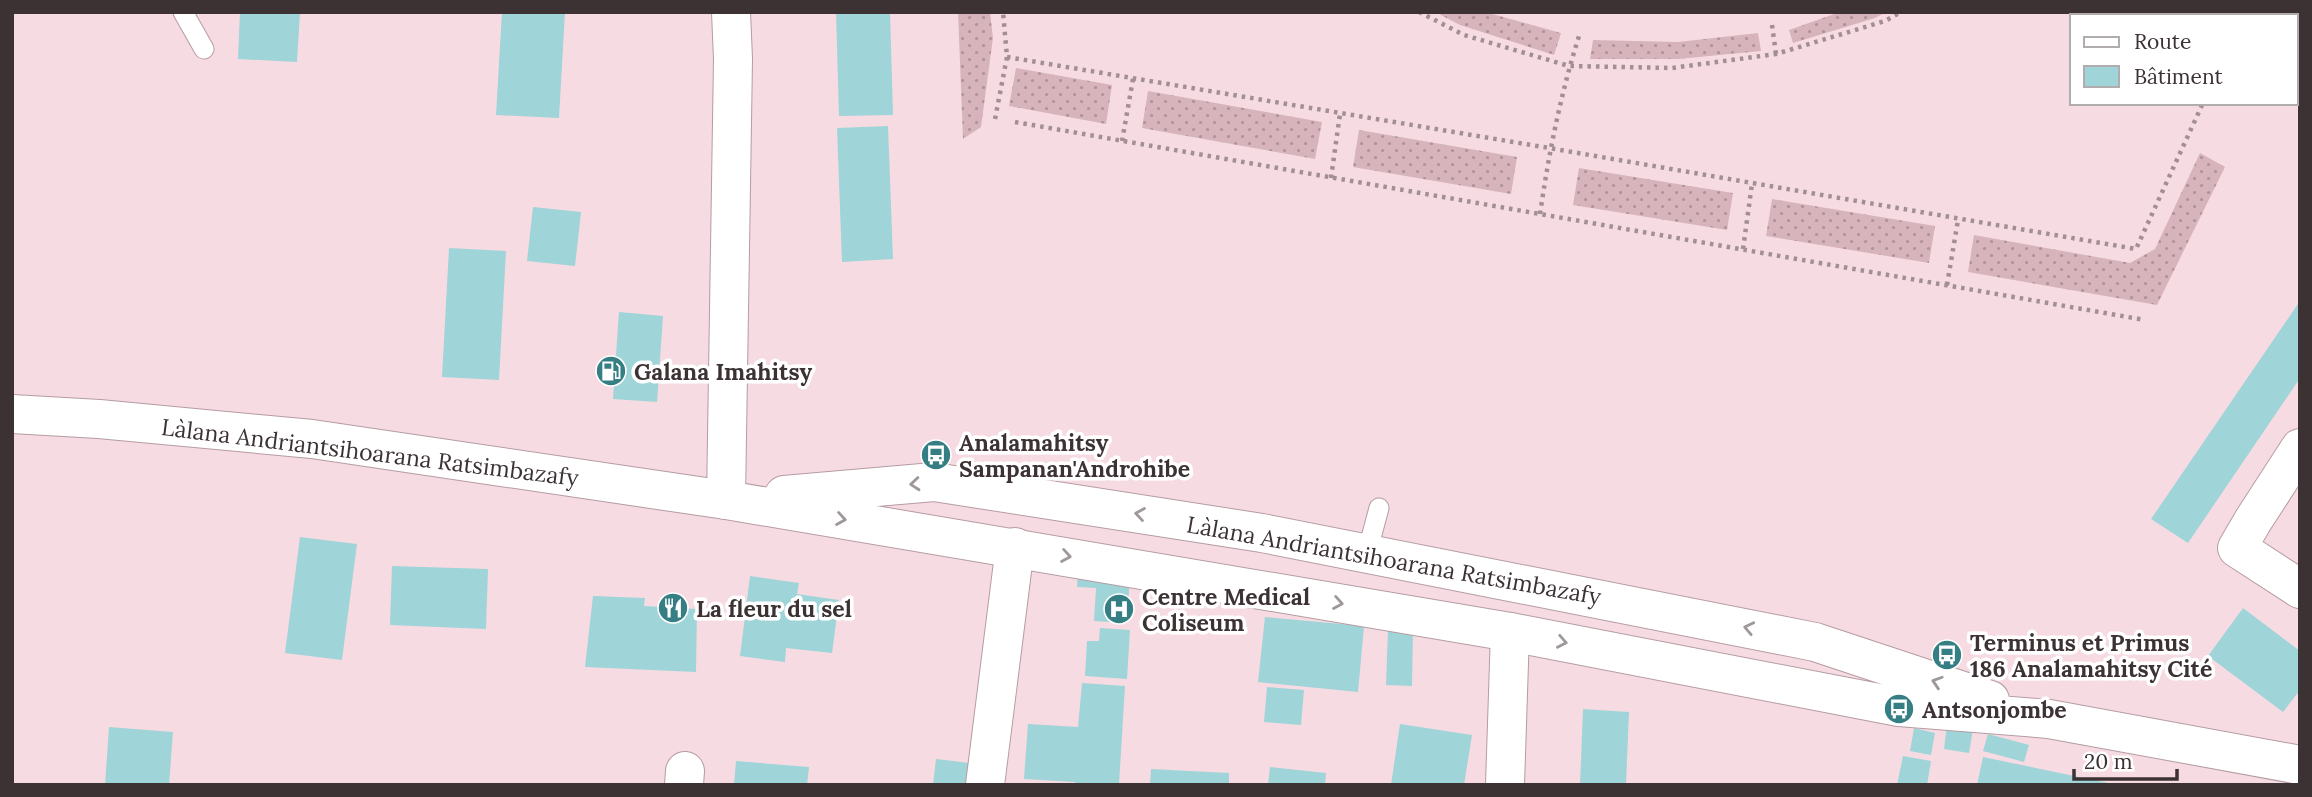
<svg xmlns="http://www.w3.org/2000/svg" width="2312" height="797" font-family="Lora,serif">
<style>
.grass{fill:url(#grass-dots)}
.building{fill:#9fd4d8}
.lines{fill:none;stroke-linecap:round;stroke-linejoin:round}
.lane-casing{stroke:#b59ca2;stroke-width:21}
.street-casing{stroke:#b59ca2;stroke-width:40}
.secondary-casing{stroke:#b59ca2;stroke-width:40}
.path{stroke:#a28f93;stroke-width:4.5;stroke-dasharray:3.5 5;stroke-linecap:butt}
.lane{stroke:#fff;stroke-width:19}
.street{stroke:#fff;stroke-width:38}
.secondary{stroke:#fff;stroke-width:38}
.oneway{stroke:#9e989a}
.labels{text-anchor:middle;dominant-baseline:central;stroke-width:7;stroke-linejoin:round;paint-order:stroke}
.poi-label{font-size:23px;font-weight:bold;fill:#3c3234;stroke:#fff;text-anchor:start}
.street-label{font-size:23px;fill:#3c3234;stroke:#fff}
</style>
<defs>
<pattern id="grass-dots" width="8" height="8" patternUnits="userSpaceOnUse" patternTransform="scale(1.75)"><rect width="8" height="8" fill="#d7b4bc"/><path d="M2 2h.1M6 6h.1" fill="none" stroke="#b0939a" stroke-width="1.8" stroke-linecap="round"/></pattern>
</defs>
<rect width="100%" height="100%" fill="#f6dce2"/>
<path class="grass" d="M958,12H990L993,38L981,127L963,139Z
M1435,12H1485L1561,33L1554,55L1460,25Z
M1840,12H1886L1875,18L1793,43L1789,30Z
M1758,33L1761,51L1678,59H1590L1593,40L1678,42Z
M1016,68L1112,85L1106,124L1009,106Z
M1148,91L1322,122L1315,159L1142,128Z
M1359,130L1517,157L1511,194L1353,167Z
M2200,153L2225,167L2157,305L1968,272L1974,235L2130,263L2155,249Z
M1579,168L1733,193L1727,230L1573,205Z
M1772,199L1935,226L1929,263L1766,236Z"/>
<path class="building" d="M240,12H300L297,62L238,59Z
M502,12H565L559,118L496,115Z
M836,12H890L893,115L839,116Z
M888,126L893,259L842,262L837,128Z
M533,207L581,212L575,266L527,261Z
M449,248L506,251L499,380L442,377Z
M2300,301V378L2188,543L2151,519Z
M619,312L663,316L657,402L613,399Z
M300,537L357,544L342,660L285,653Z
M392,566L488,569L486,629L390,625Z
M1078,572L1130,574L1127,623L1094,621L1096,588L1077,587Z
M750,576L799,583L797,594L839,600L832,653L786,648L785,662L740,656Z
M593,596L645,598L644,606L697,609L696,672L585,667Z
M2243,608L2300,651V690L2283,712L2208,656Z
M1265,617L1364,626L1358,692L1258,682Z
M1100,628L1130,630L1127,679L1085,676L1087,641H1099Z
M1388,630L1413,631L1412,686L1386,685Z
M1082,683L1125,686L1119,785H1075V782L1024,779L1028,724L1078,727Z
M1267,687L1304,690L1301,725L1264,722Z
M1583,709L1629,712L1626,785H1580Z
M1400,724L1472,735L1464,785H1391Z
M1947,725L1973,729L1969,753L1944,749Z
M109,727L173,732L169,785H105Z
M1914,728L1935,733L1931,755L1910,751Z
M1988,734L2029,745L2024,762L1983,751Z
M1903,756L1931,761L1927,785H1897Z
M1983,757L2113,784L2112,785H1977Z
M936,759L978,764L976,785H933Z
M736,761L809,767L807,785H734Z
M1270,767L1326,773L1325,785H1268Z
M1151,769L1229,773V785H1150Z"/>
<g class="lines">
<g class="lane-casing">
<path id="lane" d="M183,12L204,49
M1367,553L1379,508"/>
</g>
<g class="street-casing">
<path id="street" d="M2300,448L2254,519L2237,548L2300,589
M726,500L733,59L731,12
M684,785L685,771
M985,785L1015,547
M1505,785L1510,632"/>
</g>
<g class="secondary-casing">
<path id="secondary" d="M12,414L99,419L312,439L726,500L1510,632L1899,707L2049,719L2300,765
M784,495L934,482L1262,533L1815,642L1990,700"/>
</g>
<path class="path" d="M1419,12L1464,35L1569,66L1672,68L1776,54L1885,21L1901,12
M2243,16L2244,12
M1772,25L1776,54
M1007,57L1549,148L2136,249L2203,103
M995,119L1007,57L1003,12
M1015,122L2145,320
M1122,141L1133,79
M1331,178L1340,114
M1540,214C1549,152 1561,92 1580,33
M1743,249L1752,184
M1947,285L1958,220"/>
<use href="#lane" class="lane"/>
<use href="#street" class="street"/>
<use href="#secondary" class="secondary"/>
</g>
<defs><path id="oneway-chevron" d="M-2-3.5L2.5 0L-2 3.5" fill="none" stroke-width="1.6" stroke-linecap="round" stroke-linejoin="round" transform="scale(1.75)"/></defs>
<g class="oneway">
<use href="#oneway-chevron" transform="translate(915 484) rotate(175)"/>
<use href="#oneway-chevron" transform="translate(1140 514) rotate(-171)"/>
<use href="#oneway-chevron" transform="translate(841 519) rotate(9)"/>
<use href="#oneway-chevron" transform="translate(1066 556) rotate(10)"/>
<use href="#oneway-chevron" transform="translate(1338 603) rotate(10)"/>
<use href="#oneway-chevron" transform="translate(1749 628) rotate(-168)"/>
<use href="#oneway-chevron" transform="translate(1562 642) rotate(11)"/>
<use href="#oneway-chevron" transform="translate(1937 682) rotate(-162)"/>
</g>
<defs>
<g id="fuel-disc" transform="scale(1.575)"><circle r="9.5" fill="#357e83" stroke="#fff"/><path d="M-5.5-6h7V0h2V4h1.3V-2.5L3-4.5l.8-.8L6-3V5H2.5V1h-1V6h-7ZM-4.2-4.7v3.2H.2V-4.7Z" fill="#fff"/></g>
<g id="bus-disc" transform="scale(1.575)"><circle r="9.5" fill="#357e83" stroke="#fff"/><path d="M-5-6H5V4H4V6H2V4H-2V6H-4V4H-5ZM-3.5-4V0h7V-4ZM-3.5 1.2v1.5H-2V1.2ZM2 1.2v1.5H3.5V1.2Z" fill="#fff"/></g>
<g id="restaurant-disc" transform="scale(1.575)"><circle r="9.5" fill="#357e83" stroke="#fff"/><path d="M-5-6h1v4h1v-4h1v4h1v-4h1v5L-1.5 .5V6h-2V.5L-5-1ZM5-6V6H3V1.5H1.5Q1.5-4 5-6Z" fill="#fff"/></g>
<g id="hospital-disc" transform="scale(1.575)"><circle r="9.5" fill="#357e83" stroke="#fff"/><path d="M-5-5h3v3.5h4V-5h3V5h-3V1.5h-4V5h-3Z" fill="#fff"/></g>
</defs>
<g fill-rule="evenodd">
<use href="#fuel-disc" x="611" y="371"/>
<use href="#bus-disc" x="936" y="455"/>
<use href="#restaurant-disc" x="673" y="608"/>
<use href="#hospital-disc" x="1119" y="609"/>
<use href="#bus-disc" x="1947" y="655"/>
<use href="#bus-disc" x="1899" y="709"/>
</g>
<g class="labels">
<g class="poi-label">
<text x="634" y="371">Galana Imahitsy</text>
<text x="959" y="442">Analamahitsy<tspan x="959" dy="26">Sampanan'Androhibe</tspan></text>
<text x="1142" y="596">Centre Medical<tspan x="1142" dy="26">Coliseum</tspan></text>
<text x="696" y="608">La fleur du sel</text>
<text x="1970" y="642">Terminus et Primus<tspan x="1970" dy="26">186 Analamahitsy Cité</tspan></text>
<text x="1922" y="709">Antsonjombe</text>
</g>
<g class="street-label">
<text transform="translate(370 452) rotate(7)">Làlana Andriantsihoarana Ratsimbazafy</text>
<text transform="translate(1394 560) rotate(10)">Làlana Andriantsihoarana Ratsimbazafy</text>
</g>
</g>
<rect width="2312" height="797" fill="none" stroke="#3c3234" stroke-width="28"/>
<rect x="2070" y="14" width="228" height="91" fill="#ffffff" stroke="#b1adae" stroke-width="2"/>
<rect x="2084" y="37" width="35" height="10" fill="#ffffff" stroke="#b1adae" stroke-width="2"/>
<text x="2134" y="49" font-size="21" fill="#3c3234">Route</text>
<rect x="2084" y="66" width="35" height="21" fill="#9fd4d8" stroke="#b1adae" stroke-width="2"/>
<text x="2134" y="84" font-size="21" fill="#3c3234">Bâtiment</text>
<path d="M2074 769v10h103v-10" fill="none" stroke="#3c3234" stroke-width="3.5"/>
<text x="2084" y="769" font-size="21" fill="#3c3234" stroke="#ffffff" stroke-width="5" paint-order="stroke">20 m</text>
</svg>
